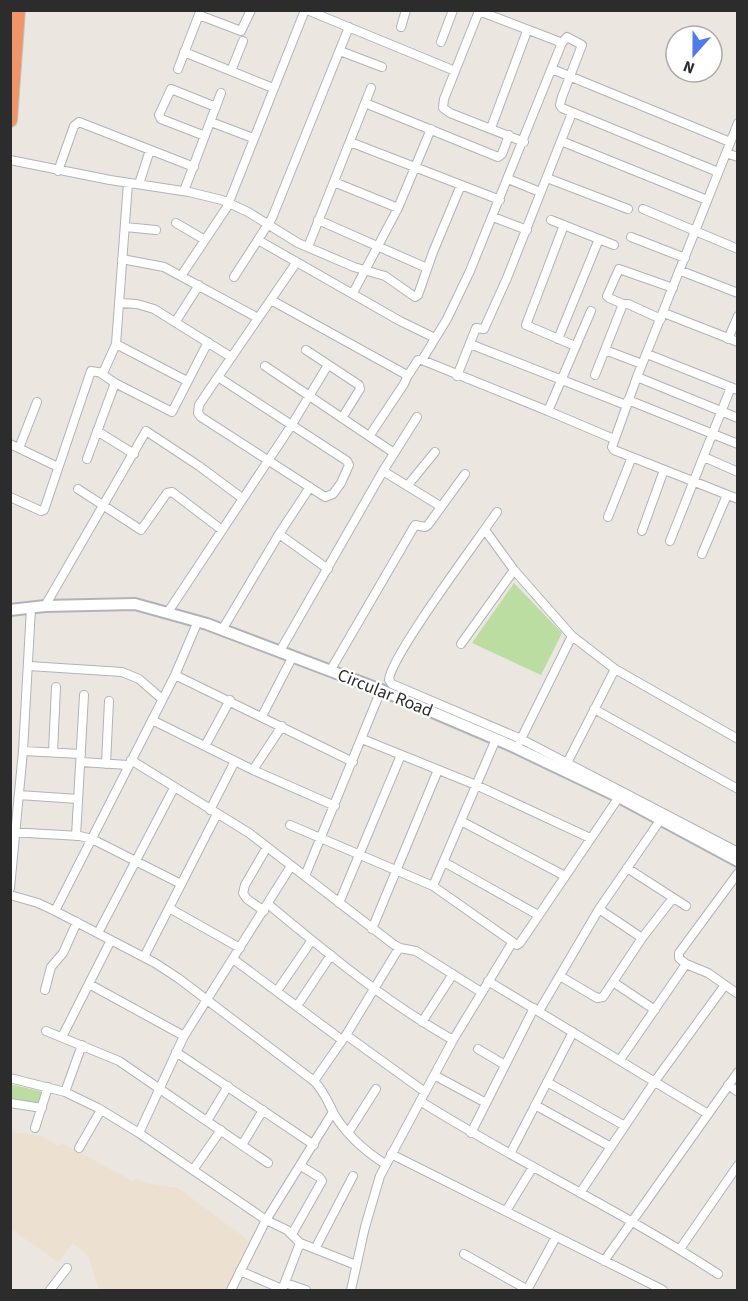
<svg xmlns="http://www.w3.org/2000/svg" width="748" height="1301" font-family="'Source Sans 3',sans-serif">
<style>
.education{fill:#ece1d1}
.green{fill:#bbdda2}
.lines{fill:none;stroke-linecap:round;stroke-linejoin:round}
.street-casing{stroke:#b0b3bb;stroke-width:10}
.secondary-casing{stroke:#b0b3bb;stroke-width:14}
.highway-casing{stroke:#c4c4c4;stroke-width:16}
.street{stroke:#fff;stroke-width:8}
.secondary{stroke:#fff;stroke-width:10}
.highway{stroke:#ee9669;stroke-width:14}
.labels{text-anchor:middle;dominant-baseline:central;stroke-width:4.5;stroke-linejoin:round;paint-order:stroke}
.street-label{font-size:18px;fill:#2c2c2c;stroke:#fff}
</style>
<rect width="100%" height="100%" fill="#ece6e0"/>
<path class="education" d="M11,1132L41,1136L59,1146L62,1143L133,1181L136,1178L146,1183L178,1188L252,1243L229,1290H99L88,1256L73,1243L58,1262L11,1229Z"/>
<path class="green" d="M514,583L562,633L541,675L472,643Z
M10,1084L43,1092L38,1106L11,1102Z"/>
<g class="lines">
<g class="street-casing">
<path id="street" d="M307,10L455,71
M199,15L241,31L251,10
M401,27L406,10
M441,42L453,10
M561,44L567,37L582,45L562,97L560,105L562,108L718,172
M340,51L382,67
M184,52L273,88
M178,69L200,12
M552,69L730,142
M231,71L243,41
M365,103L498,157L502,154L509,135
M211,122L253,138
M738,123L637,377L612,447L614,450L738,499
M491,128L527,31
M205,136L161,119L159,115L171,89L216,107
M561,141L707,200
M350,142L500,200
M726,153L738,157
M10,160L110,180L189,192L222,200L248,212L298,243L354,267L385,276L415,297L418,295L433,252L461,185
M58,171L74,126L79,122L194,167
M547,178L628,209
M508,179L540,192
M334,182L398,208
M139,184L150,150
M184,191L221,93
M643,209L738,249
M493,217L527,230
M318,220L427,268
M551,220L614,245
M176,223L205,240
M564,225L526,325L575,346
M125,227L156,230
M631,237L685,258
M258,240L400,321L435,338
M308,247L371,88
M122,259L164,267L258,318
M681,271L738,293
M181,276L227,207L305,10
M234,277L272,218L349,27
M353,293L398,208L431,129
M271,300L405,374H409L418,360H422L548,411L591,311
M119,303L137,304L154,309L231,357
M623,304L609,298L607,296L619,269L673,288
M664,313L738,342
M176,321L199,285
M558,339L599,239
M728,339L738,316
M116,344L187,381
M470,344L626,405
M306,350L359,385L360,389L342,418
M605,350L642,364
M647,354L738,390
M422,360L447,319L470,271L561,45L560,42L479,11L444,99L443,108L450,113L524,142
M265,366L394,453
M102,374L115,383L172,412L208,342
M595,375L623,304H628L661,319
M457,376L476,328L484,329L507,278L572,113
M218,377L347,461L349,465L341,483L333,494L325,497L201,417L198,413L199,405L209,390L296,263
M637,377L738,418
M628,400L738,444
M548,411L614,439
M97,431L134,454
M370,435L404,384L408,375
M10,444L58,467
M19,448L37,402
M704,457L738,472
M87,459L115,383
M383,471L440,506
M408,485L435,452
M78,489L141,530L167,493L172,492L222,530
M10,497L41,511L44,510L91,371L103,373L116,344L128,183
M497,512C478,540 390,657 389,680L392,684L521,739L738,852
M608,517L632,457
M485,530L514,570L572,636L615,669L738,739
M642,531L664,470
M279,534L328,569
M670,541L731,387
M702,554L727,495
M45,606L146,431L199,466L242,498
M168,612L291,426L328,365
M222,630L279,534L310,487
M461,644L514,570
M280,651L383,471L417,417
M29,666L122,672L139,679L162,699
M330,671L415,525L425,527L428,525L465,474
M175,675L353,762
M594,709L738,789
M262,716L293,656
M152,720L253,770L335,806
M362,739L476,785L590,838
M520,741L572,636
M205,746L230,700
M23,751L81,754
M53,752L56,687
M131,760L249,833L393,944L400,948L416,951L481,992
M81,762L128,765
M567,763L615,669
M106,764L109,701
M253,770L282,726
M19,795L78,799
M210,810L235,761
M461,821L565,876
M290,825L433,886L517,945L520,943L619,797
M10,832L80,836L92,839L181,884
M76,836L84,695
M444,862L538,915
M627,868L686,906
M305,876L381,690
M433,886L496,739
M10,888L23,751L31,608
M10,895L38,903L55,911L155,963L178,978L314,1081C324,1091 328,1102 334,1114C347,1136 365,1151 385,1164
M339,903L401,755
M268,904C327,953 386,1002 453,1040
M169,908L240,948
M599,909L642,938
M55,911L175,675L198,621
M264,911L247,899L243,893L245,885L267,847
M372,929L438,770
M98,933L174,788
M144,957L217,814
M233,959L342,1040
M686,964L679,958V953L738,873
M560,976L597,998L603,997L642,938L673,898
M488,981L708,1114
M613,982L655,1010
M89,984L184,1036
M45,990L51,967L63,953L77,922
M277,991L312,940
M297,1006L331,955
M539,1011L599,909L661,819
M422,1022L453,974
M46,1031L119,1061L268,1163
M346,1035L425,1092
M62,1037L111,940
M478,1049L505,1065
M176,1052L314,1145
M620,1060L686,964L708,973L738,994
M434,1075L486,1103
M10,1078L65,1092L98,1108L139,1133L266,1220L287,1230L300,1243L356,1265
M314,1081L346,1035L399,948
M547,1082L625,1126
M728,1085L738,1092
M65,1092L82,1045
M420,1101C517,1162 622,1211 718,1274
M10,1103L42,1108
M535,1105L611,1147
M207,1121L228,1086
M35,1128L48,1087
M139,1133L184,1036L291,866
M348,1133L376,1089
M471,1133L534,1008
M242,1145L263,1110
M79,1148L101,1110
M391,1154L663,1290
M510,1154L573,1032
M193,1170L221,1130
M580,1193L655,1081L725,985
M506,1211L533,1167
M292,1234L322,1181L319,1177L301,1166
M315,1249L353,1176
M680,1249L738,1165
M464,1254L528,1290
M604,1261L738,1072
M240,1271L282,1289
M285,1283L306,1290
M50,1290L67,1268
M231,1290L266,1220L333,1112
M282,1290L300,1243
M351,1290L365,1227L380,1176L453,1040L512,943
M527,1290L556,1237"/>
</g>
<g class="secondary-casing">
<path id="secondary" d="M10,610L45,606L135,604L207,624L381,690L510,745L619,797L738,861"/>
</g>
<g class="highway-casing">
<path id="highway" d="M10,120L18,10"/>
</g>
<use href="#street" class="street"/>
<use href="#secondary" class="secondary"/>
<use href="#highway" class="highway"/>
</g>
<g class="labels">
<g class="street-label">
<text transform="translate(385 693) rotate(22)">Circular Road</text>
</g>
</g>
<rect width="748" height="1301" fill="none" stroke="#2c2c2c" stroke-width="24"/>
<g transform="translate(694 54) rotate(201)"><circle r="28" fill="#ffffff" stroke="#ababab" stroke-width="1.5"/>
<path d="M0-4.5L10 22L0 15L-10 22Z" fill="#517be8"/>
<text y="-9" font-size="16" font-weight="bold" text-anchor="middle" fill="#2c2c2c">N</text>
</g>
</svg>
